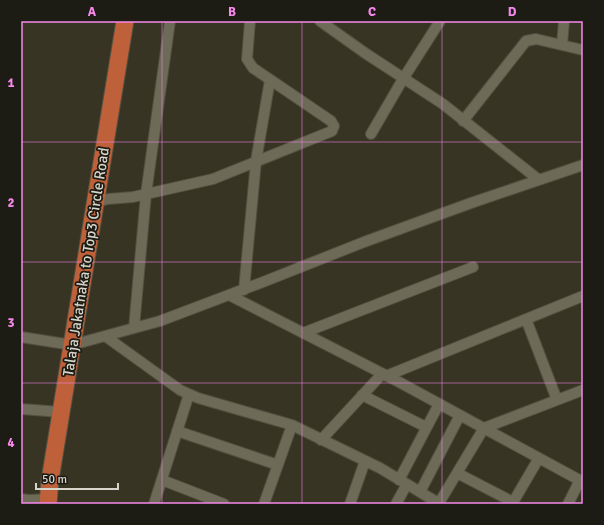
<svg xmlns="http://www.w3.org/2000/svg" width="604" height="525" font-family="Signika,sans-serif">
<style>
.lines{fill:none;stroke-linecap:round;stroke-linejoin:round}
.minor-casing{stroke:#535041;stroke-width:12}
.trunk-casing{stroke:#535041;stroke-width:19}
.minor{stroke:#6e6a58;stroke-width:10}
.trunk{stroke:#be603a;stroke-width:17}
.grid{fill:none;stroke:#f688ec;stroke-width:1;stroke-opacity:0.55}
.labels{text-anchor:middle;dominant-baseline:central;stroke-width:3.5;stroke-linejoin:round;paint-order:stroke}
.street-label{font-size:15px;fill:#d7d5cb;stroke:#1d1c14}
.neatline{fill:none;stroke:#f688ec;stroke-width:1.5}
.grid-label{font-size:13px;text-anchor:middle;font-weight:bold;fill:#f688ec}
</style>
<rect width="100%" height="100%" fill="#383424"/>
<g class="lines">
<g class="minor-casing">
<path id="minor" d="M320,21L365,53L443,104L539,180
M562,45L564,21
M463,121L526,41L536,39L583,50
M371,134L403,79L440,21
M96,202L108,199L133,197L213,179L332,131L334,126L331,121L253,68L247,59L250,21
M244,290L256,161L270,80
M229,295L399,382L583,482
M526,319L557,400
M134,328L146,194L170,21
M303,333L473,267
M105,336L180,390L198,398L292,425L380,468L440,504
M21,337L72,345L160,321L263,282L364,242L471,203L583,165
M386,376L583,296
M362,395L426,427
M21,409L61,412
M177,431L278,465
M321,440L382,374
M457,473L513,502
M162,480L224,504
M399,480L439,404
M420,492L460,415
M21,499L29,500L49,499
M439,503L484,428L583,390
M154,504L189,394
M264,504L292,425
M350,504L365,461
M396,504L407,484
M512,504L539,458
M568,504L580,480"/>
</g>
<g class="trunk-casing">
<path id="trunk" d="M48,504L50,480L125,21"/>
</g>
<use href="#minor" class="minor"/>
<use href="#trunk" class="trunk"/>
</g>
<path class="grid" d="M162,21V504M302,21V504M442,21V504M21,142H583M21,262H583M21,383H583"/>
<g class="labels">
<g class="street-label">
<text transform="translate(86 262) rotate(-81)">Talaja Jakatnaka to Top3 Circle Road</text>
</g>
</g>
<rect width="604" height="525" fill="none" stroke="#1d1c14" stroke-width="44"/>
<path d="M36 483v6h82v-6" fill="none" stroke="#d7d5cb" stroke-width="2"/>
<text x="42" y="483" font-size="12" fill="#d7d5cb" stroke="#1d1c14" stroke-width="3" paint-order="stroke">50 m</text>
<rect x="22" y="22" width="560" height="481" class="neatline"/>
<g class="grid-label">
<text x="92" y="16">A</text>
<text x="232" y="16">B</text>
<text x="372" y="16">C</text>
<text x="512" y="16">D</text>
<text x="11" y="87">1</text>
<text x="11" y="207">2</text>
<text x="11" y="327">3</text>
<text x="11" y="447">4</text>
</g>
</svg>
